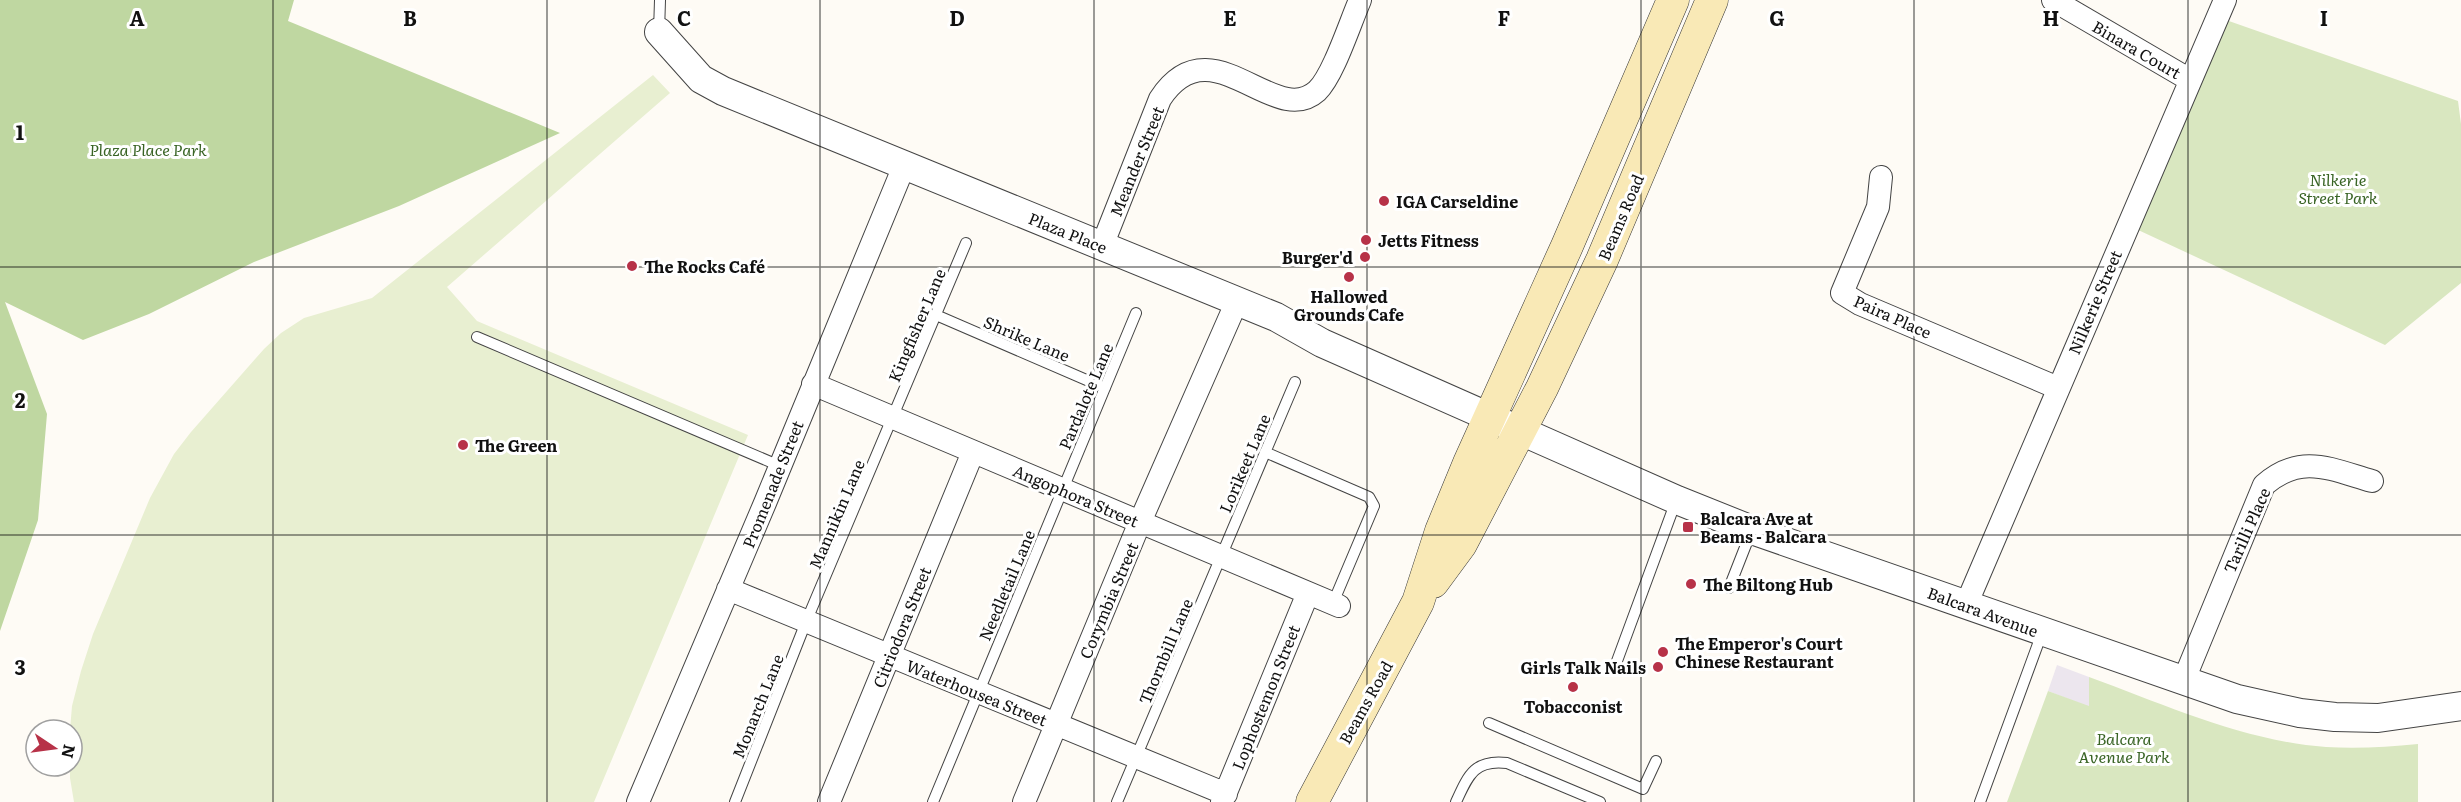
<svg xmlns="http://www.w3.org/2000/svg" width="2461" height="802" font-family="Literata,serif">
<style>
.industrial{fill:#ece6ee}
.green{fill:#d9e7c0}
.forest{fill:#bfd7a1}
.pitch{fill:#e8efd1}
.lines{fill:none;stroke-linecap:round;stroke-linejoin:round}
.service-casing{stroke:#444;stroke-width:12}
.minor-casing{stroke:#444;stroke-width:24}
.tertiary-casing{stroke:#444;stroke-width:30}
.secondary-casing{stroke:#333;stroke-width:33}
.service{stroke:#fff;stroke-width:10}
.minor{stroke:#fff;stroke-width:22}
.tertiary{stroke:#fff;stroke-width:28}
.secondary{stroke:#f9e9b6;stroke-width:32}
.grid{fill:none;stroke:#111;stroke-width:1.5;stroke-opacity:0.55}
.poi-dot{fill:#b73248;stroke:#fff;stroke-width:2}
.labels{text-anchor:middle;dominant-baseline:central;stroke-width:6;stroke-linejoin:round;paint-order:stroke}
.street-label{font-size:16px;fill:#111;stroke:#fff}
.park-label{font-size:16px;font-style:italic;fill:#396425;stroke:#fff}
.poi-label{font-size:16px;font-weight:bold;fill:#111;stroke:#fff;text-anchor:start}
.grid-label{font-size:20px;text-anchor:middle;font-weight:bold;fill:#111;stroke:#fff;stroke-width:6;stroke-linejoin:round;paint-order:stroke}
</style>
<rect width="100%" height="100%" fill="#fefbf5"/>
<path class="industrial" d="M2057,665L2089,677V707L2048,691Z"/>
<path class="green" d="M2226,20L2458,101L2461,124V283L2385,345L2136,229Z
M2089,677C2166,705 2244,741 2326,747C2357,749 2387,747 2418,744V802H2007L2048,691L2089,706Z"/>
<path class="forest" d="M0,0H294L288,21L560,133L399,206L254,262L149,314L83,340L5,302L47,414L38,520L0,631Z"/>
<path class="pitch" d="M653,75L670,93L447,287L477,321L748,435L594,802H74L70,778V730L72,706L81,671L93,634L150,498L174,454L191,432L264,349L281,333L304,318L372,298Z"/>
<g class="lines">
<g class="service-casing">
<path id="service" d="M659,32L660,0
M936,315L1105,388
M477,337L780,466
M1265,452L1369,497L1374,506L1333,603
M1729,588L1751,532
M1617,661L1676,501
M1489,723L1643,789L1656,761
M735,802L806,622L966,243
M933,802L1136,313
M1117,802L1295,382
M1456,802C1468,776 1474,759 1507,763L1600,802
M1980,802L2042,633"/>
</g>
<g class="minor-casing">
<path id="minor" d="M2053,0L2190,80
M1881,177L1878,207L1842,293L1860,304L2058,388
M1102,246L1160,99C1211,21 1274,130 1317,91C1333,76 1350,23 1360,0
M813,384L1339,606
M728,589L1226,794
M1966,605L2225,0
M2183,682L2264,485C2301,453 2330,469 2372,481
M638,802L765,503L904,166
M829,802L973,452
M1024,802L1140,522L1237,301
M1222,802L1308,593"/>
</g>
<g class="tertiary-casing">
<path id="tertiary" d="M659,32L701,79L723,91L1276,317L1322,343L1677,500L1752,530L2237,699L2300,713L2335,717L2378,718L2461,706"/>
</g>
<g class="secondary-casing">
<path id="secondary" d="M1433,582L1461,544L1542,388L1602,260L1712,0
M1312,802L1418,602L1441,531L1469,463L1567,246L1673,0"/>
</g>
<use href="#service" class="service"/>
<use href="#minor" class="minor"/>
<use href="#tertiary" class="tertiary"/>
<use href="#secondary" class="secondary"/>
</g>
<path class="grid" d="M273,0V802M547,0V802M820,0V802M1094,0V802M1367,0V802M1641,0V802M1914,0V802M2188,0V802M0,267H2461M0,535H2461"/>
<g class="poi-dot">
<circle cx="1384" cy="201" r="6"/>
<circle cx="1366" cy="240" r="6"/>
<circle cx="1365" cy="257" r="6"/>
<circle cx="632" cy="266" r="6"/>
<circle cx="1349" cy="277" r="6"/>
<circle cx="463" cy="445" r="6"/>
<rect x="1682" y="521" width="12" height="12" rx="3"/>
<circle cx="1691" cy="584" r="6"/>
<circle cx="1663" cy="652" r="6"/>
<circle cx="1658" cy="667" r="6"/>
<circle cx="1573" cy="687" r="6"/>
</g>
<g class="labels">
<g class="street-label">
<text transform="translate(2137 49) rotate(30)">Binara Court</text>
<text transform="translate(1136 161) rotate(-68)">Meander Street</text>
<text transform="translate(1620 217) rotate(-67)">Beams Road</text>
<text transform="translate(1068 232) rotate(22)">Plaza Place</text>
<text transform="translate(2094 302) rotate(-67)">Nilkerie Street</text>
<text transform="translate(1893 316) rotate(24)">Paira Place</text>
<text transform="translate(916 325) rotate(-67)">Kingfisher Lane</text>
<text transform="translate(1027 338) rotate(23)">Shrike Lane</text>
<text transform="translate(1085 396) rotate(-67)">Pardalote Lane</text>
<text transform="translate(1244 463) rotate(-67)">Lorikeet Lane</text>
<text transform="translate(772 484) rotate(-68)">Promenade Street</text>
<text transform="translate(1076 495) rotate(23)">Angophora Street</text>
<text transform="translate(836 514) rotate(-67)">Mannikin Lane</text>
<text transform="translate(2246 530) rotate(-66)">Tarilli Place</text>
<text transform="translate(1006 585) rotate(-67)">Needletail Lane</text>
<text transform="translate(1108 600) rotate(-67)">Corymbia Street</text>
<text transform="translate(1983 611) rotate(20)">Balcara Avenue</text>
<text transform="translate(901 627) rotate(-68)">Citriodora Street</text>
<text transform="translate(1165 651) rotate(-67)">Thornbill Lane</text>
<text transform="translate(977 692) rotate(22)">Waterhousea Street</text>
<text transform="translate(1265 697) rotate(-68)">Lophostemon Street</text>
<text transform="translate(1365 702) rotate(-61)">Beams Road</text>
<text transform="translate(757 706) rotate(-68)">Monarch Lane</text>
</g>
<g class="park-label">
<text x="148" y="149">Plaza Place Park</text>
<text x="2338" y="179">Nilkerie<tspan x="2338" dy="18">Street Park</tspan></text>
<text x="2124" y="738">Balcara<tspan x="2124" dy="18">Avenue Park</tspan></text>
</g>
<g class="poi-label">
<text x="1396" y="201">IGA Carseldine</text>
<text x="1378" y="240">Jetts Fitness</text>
<text x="1353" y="257" text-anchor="end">Burger'd</text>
<text x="644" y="266">The Rocks Café</text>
<text x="1349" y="296" text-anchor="middle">Hallowed<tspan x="1349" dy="18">Grounds Cafe</tspan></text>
<text x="475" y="445">The Green</text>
<text x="1700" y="518">Balcara Ave at<tspan x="1700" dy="18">Beams - Balcara</tspan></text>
<text x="1703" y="584">The Biltong Hub</text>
<text x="1675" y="643">The Emperor's Court<tspan x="1675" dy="18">Chinese Restaurant</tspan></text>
<text x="1646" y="667" text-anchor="end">Girls Talk Nails</text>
<text x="1573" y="706" text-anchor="middle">Tobacconist</text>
</g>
</g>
<g class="grid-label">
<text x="137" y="26">A</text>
<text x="410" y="26">B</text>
<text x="684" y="26">C</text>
<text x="957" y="26">D</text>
<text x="1230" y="26">E</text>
<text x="1504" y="26">F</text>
<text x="1777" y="26">G</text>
<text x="2051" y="26">H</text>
<text x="2324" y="26">I</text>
<text x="20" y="140">1</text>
<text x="20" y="408">2</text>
<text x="20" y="675">3</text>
</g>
<g transform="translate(54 748) rotate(103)"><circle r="28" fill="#ffffff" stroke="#a0a0a0" stroke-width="1.5"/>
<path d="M0-4.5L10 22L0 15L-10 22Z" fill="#b73248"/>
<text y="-9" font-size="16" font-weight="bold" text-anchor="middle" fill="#111111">N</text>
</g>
</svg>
